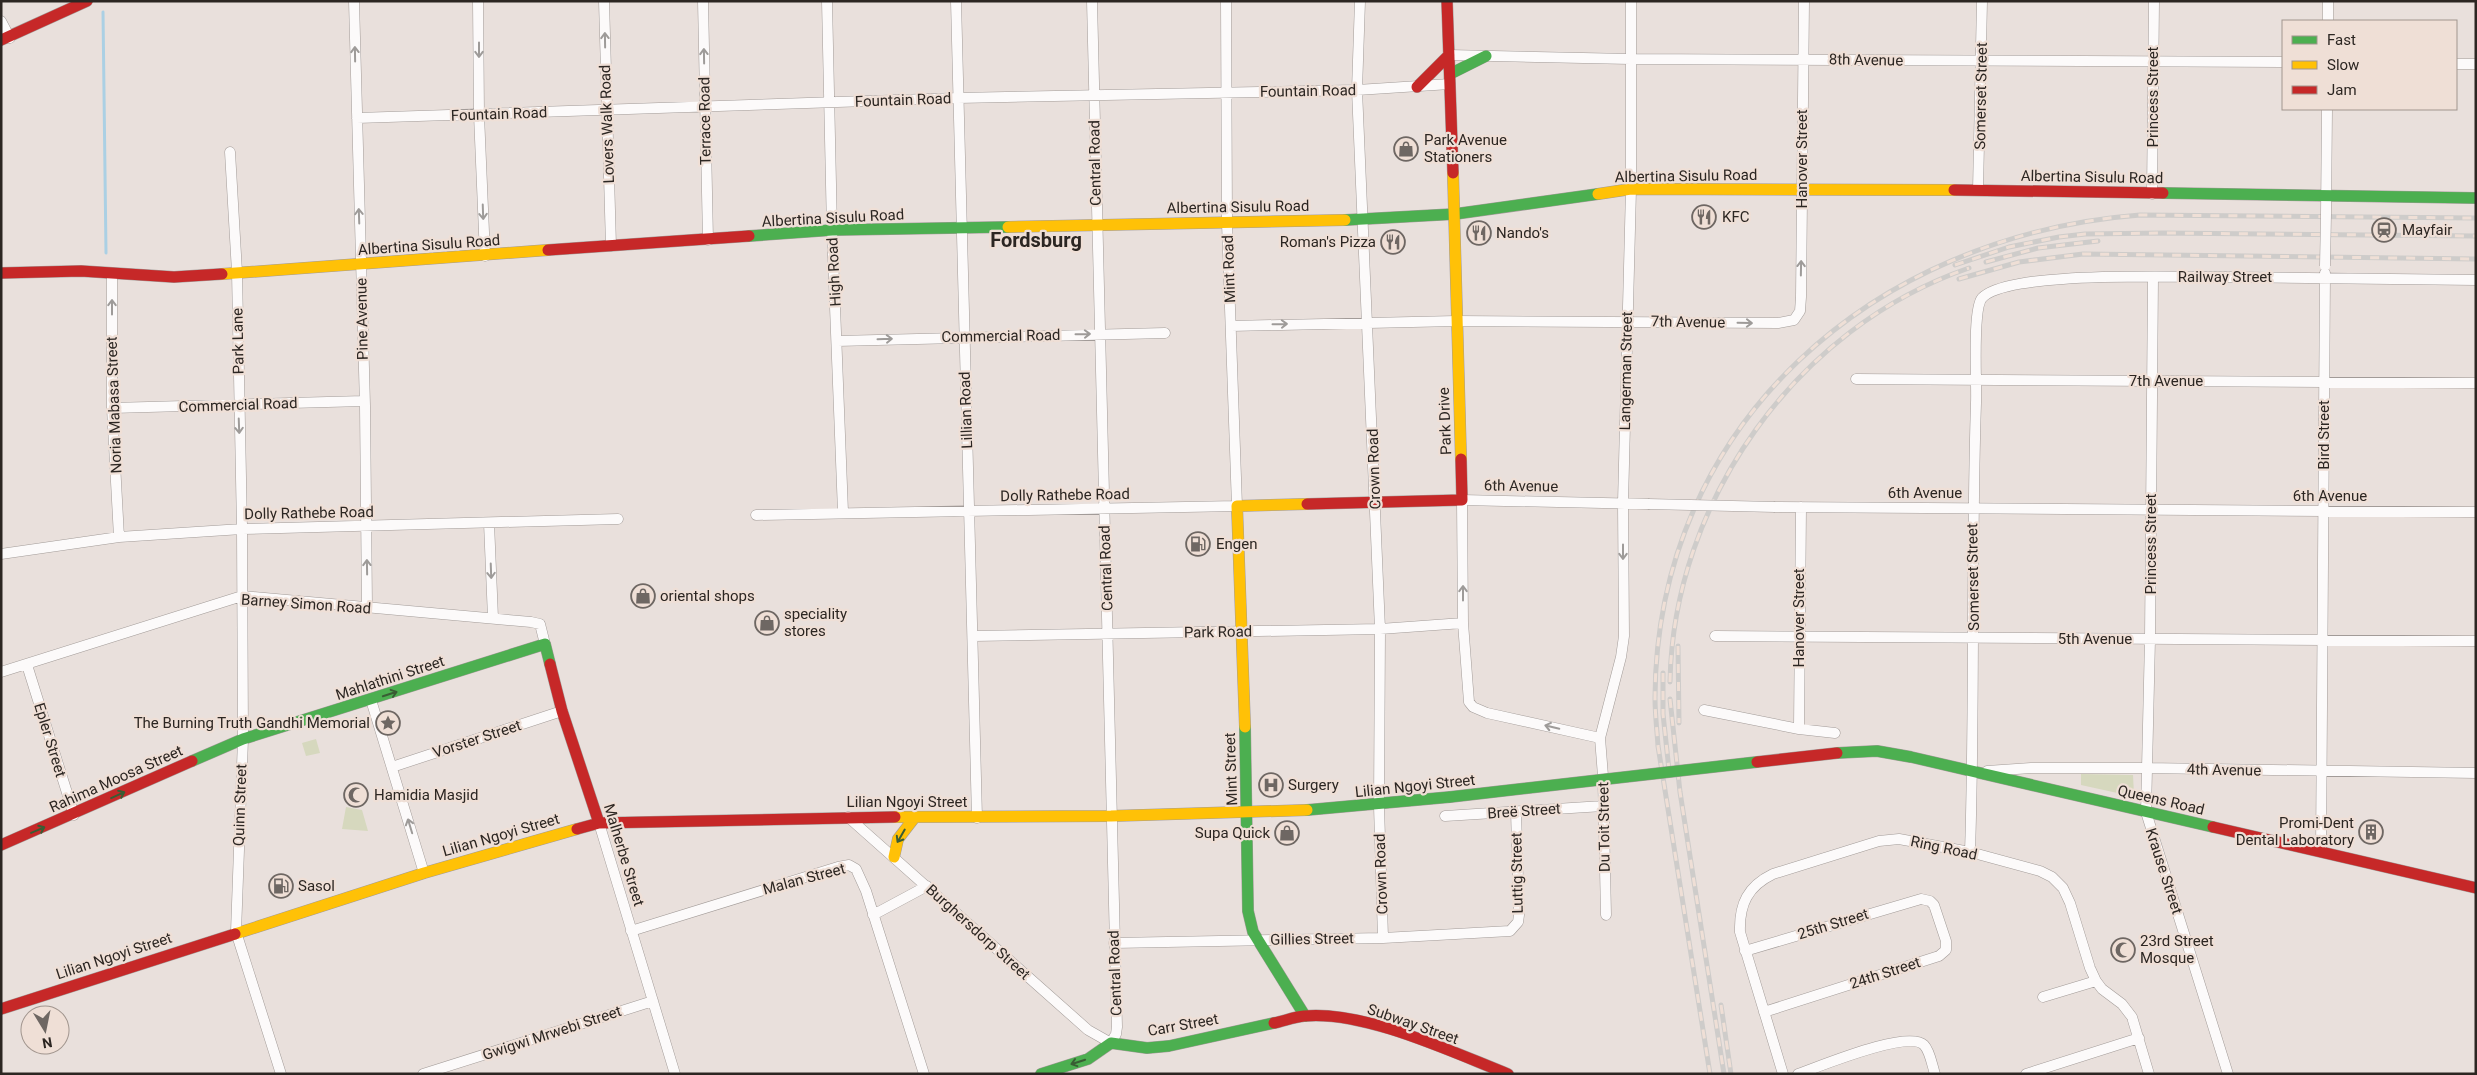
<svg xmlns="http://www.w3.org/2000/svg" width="2477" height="1075" font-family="Roboto,sans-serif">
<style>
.green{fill:#d6d8be}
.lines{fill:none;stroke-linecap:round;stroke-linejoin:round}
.stream{stroke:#abd0e4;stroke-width:3}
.street-casing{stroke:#a29b98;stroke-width:11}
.fast-casing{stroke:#a29b98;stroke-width:12}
.slow-casing{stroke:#a29b98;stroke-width:12}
.jam-casing{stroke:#a29b98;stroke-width:12}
.street{stroke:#fcfafa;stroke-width:10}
.fast{stroke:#4caf50;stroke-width:11}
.slow{stroke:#ffc107;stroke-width:11}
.jam{stroke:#c62828;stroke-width:11}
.rail-casing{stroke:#ceccca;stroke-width:5}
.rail{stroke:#efdfd6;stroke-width:3;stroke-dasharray:9;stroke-linecap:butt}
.street-bridge-casing{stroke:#a29b98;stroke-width:11;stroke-linecap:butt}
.fast-bridge-casing{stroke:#a29b98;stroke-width:12;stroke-linecap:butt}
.jam-bridge-casing{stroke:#a29b98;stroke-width:12;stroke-linecap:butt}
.street-bridge{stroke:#fcfafa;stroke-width:10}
.fast-bridge{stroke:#4caf50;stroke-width:11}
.jam-bridge{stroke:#c62828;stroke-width:11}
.oneway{stroke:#9e9b99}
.oneway2{stroke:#395d34}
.labels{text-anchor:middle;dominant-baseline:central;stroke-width:4.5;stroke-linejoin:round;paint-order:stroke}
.street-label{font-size:15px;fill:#2c2622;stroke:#efdfd6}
.poi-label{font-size:15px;fill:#2c2622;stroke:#efdfd6;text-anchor:start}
.district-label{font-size:20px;font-weight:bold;fill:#2c2622;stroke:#efdfd6}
</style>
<rect width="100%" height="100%" fill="#e9e0dc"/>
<path class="green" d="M316,739L320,753L306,756L302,743Z
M2081,774L2133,775L2134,794L2131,796L2081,785Z
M346,807L362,810L368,831L342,829Z"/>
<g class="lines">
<path class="stream" d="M103,12L106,253"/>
<g class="street-casing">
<path id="street" d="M354,1L365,406L367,607
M478,1L479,115L485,256
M604,1L611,246
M703,1L708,240
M827,1L832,230L843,512
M956,1L977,818
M1360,1L1357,90L1380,629L1379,806L1383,938
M1,21L10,38
M2328,21V1
M1449,55L1630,59L2283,62
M2456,64H2476
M357,118L958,98L1357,90L1450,84
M230,152L237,272L242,529L243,739L236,932L281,1074
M1978,190L1982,1
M2152,194L2154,1
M2326,214L2327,109
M112,273V408L119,537
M2153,277L2150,639L2146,812L2228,1074
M1231,326L1456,321L1778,323L1794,320L1800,311L1801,297L1804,1
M837,341L1165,333
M1856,379L2476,383
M112,408L364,401
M1775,507L2476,512
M756,515L1237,506L1227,223L1226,1
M489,523L493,618
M1,554L119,537L242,529L618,519
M974,636L1380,629L1463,623
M1715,636L2476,641
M27,665L74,815
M1,672L242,596L531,622L540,624L545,644
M371,700L424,873
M1704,710L1799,729L1835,733
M1799,729L1801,507
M1600,738L1487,713L1473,707L1469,702L1463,623L1462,500L1648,504
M392,767L562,711
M1987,771L2031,768H2146L2476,773
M1445,816L1603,806
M848,817L1088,1030L1111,1043L1116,1034L1117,1027L1092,1
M599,823L675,1074
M1970,852C1975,702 1971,552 1976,403C1977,384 1972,310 1982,298C1995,284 2045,280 2063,279C2118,275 2173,277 2227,277C2310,278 2393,279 2476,280
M2321,852L2325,273
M873,915L927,886
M1606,915L1603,776L1600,738L1621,657L1624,636L1623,503L1631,189V1
M631,931L838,867L849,865L856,869L866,891L924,1074
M1114,943L1383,938L1510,931L1518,922L1519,915L1516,811
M1745,951L1921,899L1930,901L1934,905L1946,941V950L1939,956L1764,1012
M2043,997L2096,981
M423,1074L653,1001
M1783,1074L1740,932C1739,904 1748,886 1773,874L1879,841L1899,839L1970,852L2040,871L2052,877L2063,888L2070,903L2090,968L2096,981L2102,989L2122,1004L2132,1017L2149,1074
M1798,1074C1819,1067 1908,1029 1924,1045C1930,1051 1932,1065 1935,1074
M2026,1074L2139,1038"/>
</g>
<g class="fast-casing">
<path id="fast" d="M1450,74L1486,56
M2163,193L2476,198
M1345,220L1455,214L1598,194
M749,236L832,230L1008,227
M1245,727L1248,911L1253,932L1305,1016
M1837,753L1877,751L1911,757L2213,827
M192,761L243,739L545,644L550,664
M1307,810L1450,797
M1041,1074L1088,1059L1111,1043L1147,1048L1169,1046L1274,1023"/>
</g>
<g class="slow-casing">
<path id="slow" d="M1453,173L1461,459
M1598,194L1631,189L1954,190
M1008,227L1345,220
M222,274L548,250
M1245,727L1237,506L1307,504
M895,817L1111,816L1307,810
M894,857L898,839L915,817
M235,934L424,873L577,829"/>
</g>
<g class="jam-casing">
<path id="jam" d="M1447,1L1453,173
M1,40L87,1
M1417,87L1449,55
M1954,190L2163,193
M548,250L749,236
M1,273L81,271L174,277L222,274
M1307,504L1462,500L1461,459
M550,664L562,711L599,823
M2213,827L2476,888
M577,829L599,823L895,817
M1,845L192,761
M1,1009L235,934
M1274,1023C1284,1021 1294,1017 1304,1016C1364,1010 1452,1052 1508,1074"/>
</g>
<use href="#street" class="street"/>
<use href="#fast" class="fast"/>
<use href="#slow" class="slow"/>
<use href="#jam" class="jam"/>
<g class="rail-casing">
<path id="rail" d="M1986,262L2038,248L2098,241
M1955,265L2009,247L2059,237L2085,234L2163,233L2476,236
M1959,279L2019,262L2083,254L2476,259
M1678,646L1679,723
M1663,673V714L1669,770
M1670,682C1673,501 1797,327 1969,268
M1670,699L1680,792L1724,1074
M1721,1005L1731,1074
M1710,1074L1658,746C1657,730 1655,714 1655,698C1656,422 1876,235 2140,215L2476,218"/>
</g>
<use href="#rail" class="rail"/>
<g class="street-bridge-casing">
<path id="street-bridge" d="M2325,266L2326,214
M1648,504L1775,507"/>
</g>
<g class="fast-bridge-casing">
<path id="fast-bridge" d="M1450,797L1757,762"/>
</g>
<g class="jam-bridge-casing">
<path id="jam-bridge" d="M1757,762L1837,753"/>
</g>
<use href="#street-bridge" class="street-bridge"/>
<use href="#fast-bridge" class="fast-bridge"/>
<use href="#jam-bridge" class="jam-bridge"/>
</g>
<defs><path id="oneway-shaft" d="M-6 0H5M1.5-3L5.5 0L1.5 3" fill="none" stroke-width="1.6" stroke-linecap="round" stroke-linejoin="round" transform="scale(1.25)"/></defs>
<g class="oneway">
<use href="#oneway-shaft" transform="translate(605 40) rotate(-91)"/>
<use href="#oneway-shaft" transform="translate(479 50) rotate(90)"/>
<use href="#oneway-shaft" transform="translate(355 54) rotate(-91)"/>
<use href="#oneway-shaft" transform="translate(704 56) rotate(-91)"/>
<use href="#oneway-shaft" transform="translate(483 212) rotate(88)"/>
<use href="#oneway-shaft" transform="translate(359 216) rotate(-92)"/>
<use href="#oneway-shaft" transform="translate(1801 268) rotate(-89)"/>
<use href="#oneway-shaft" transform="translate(112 307) rotate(-90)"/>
<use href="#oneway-shaft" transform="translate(1745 323) rotate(1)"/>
<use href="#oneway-shaft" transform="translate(1280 324) rotate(-1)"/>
<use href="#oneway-shaft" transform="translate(1083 334) rotate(-1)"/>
<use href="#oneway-shaft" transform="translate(885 339) rotate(-2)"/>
<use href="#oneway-shaft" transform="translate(239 426) rotate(88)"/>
<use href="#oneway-shaft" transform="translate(1623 552) rotate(90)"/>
<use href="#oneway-shaft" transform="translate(367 567) rotate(-91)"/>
<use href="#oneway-shaft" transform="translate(491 571) rotate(88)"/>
<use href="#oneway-shaft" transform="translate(1463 593) rotate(-90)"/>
<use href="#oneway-shaft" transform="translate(1552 727) rotate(-167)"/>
<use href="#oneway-shaft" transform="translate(410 826) rotate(-107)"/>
</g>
<g class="oneway2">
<use href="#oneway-shaft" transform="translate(390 694) rotate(-18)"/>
<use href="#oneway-shaft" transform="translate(118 795) rotate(-24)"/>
<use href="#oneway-shaft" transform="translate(38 830) rotate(-23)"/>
<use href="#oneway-shaft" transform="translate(901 836) rotate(120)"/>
<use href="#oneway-shaft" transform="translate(1078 1062) rotate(162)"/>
</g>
<defs>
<g id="shop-ring" transform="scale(1.25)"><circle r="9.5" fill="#efdfd6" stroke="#6e6763" stroke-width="1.5"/><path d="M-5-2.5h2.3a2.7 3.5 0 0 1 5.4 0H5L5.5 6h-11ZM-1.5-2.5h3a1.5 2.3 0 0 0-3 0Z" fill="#6e6763"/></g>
<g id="restaurant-ring" transform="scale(1.25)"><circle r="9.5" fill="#efdfd6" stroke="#6e6763" stroke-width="1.5"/><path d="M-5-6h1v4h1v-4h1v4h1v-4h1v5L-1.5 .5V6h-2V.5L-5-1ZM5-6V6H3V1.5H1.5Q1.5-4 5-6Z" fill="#6e6763"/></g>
<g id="station-ring" transform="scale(1.25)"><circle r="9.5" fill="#efdfd6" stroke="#6e6763" stroke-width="1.5"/><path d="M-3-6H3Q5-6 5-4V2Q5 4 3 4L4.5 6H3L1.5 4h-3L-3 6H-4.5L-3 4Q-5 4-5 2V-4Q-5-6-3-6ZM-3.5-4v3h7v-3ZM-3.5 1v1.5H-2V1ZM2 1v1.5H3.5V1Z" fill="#6e6763"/></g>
<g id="fuel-ring" transform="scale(1.25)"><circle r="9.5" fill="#efdfd6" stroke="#6e6763" stroke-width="1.5"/><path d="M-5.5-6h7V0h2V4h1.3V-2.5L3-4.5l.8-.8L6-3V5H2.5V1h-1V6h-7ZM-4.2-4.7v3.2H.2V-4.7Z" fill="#6e6763"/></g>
<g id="sight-ring" transform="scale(1.25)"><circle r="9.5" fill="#efdfd6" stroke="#6e6763" stroke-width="1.5"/><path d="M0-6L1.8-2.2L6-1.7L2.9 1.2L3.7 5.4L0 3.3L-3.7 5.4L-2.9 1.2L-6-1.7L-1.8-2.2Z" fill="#6e6763"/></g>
<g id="hospital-ring" transform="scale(1.25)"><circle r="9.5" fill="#efdfd6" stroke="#6e6763" stroke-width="1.5"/><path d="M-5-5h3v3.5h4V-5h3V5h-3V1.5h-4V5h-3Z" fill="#6e6763"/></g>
<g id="mosque-ring" transform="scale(1.25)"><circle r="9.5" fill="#efdfd6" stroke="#6e6763" stroke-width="1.5"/><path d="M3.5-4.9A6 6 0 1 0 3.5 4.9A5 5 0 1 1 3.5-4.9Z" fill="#6e6763"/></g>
<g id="building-ring" transform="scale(1.25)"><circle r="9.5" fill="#efdfd6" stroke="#6e6763" stroke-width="1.5"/><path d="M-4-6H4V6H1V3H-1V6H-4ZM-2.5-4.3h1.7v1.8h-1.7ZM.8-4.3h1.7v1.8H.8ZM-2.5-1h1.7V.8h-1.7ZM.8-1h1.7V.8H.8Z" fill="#6e6763"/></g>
</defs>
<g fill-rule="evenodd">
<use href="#shop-ring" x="1406" y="149"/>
<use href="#restaurant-ring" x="1704" y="217"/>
<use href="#station-ring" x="2384" y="230"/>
<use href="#restaurant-ring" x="1479" y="233"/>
<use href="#restaurant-ring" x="1393" y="242"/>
<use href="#fuel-ring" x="1198" y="544"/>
<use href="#shop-ring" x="643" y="596"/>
<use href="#shop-ring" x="767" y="623"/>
<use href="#sight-ring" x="388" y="723"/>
<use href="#hospital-ring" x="1271" y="785"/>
<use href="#mosque-ring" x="356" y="795"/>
<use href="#building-ring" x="2371" y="832"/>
<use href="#shop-ring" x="1287" y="833"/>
<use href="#fuel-ring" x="281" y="886"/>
<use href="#mosque-ring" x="2123" y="950"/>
</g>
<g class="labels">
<g class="street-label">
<text transform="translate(1866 60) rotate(1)">8th Avenue</text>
<text transform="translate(1308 91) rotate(-1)">Fountain Road</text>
<text transform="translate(1981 96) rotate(-89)">Somerset Street</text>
<text transform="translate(2153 97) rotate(-90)">Princess Street</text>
<text transform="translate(903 100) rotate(-2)">Fountain Road</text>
<text transform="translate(499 114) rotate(-2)">Fountain Road</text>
<text transform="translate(705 121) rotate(-91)">Terrace Road</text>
<text transform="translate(607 124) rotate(-92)">Lovers Walk Road</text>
<text transform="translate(1802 159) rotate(-90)">Hanover Street</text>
<text transform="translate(1095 163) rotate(-91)">Central Road</text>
<text transform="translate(1686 176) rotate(-1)">Albertina Sisulu Road</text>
<text transform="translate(2092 177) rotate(1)">Albertina Sisulu Road</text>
<text transform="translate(1238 207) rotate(-1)">Albertina Sisulu Road</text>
<text transform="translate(833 218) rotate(-3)">Albertina Sisulu Road</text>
<text transform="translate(429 245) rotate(-4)">Albertina Sisulu Road</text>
<text transform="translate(1229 269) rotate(-92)">Mint Road</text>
<text transform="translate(834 272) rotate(-93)">High Road</text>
<text x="2225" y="277">Railway Street</text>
<text transform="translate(362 319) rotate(-91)">Pine Avenue</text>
<text transform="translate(1688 322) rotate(1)">7th Avenue</text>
<text transform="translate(1001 336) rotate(-1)">Commercial Road</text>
<text transform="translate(238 341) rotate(-91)">Park Lane</text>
<text transform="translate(1626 371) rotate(-89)">Langerman Street</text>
<text x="2166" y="381">7th Avenue</text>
<text transform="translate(114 405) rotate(-92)">Noria Mabasa Street</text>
<text transform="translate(238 405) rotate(-2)">Commercial Road</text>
<text transform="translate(966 410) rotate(-92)">Lillian Road</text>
<text transform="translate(1445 421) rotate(-92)">Park Drive</text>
<text transform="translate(2324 435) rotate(-90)">Bird Street</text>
<text transform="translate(1374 469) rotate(-92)">Crown Road</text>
<text transform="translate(1521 486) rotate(1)">6th Avenue</text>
<text x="1925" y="493">6th Avenue</text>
<text transform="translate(1065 495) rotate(-1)">Dolly Rathebe Road</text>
<text x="2330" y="496">6th Avenue</text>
<text transform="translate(309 513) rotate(-1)">Dolly Rathebe Road</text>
<text transform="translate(2151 544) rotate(-90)">Princess Street</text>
<text transform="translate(1106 568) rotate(-92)">Central Road</text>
<text transform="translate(1973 577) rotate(-91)">Somerset Street</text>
<text transform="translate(306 604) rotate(4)">Barney Simon Road</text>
<text transform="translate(1799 618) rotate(-90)">Hanover Street</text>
<text transform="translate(1218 632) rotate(-1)">Park Road</text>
<text x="2095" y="639">5th Avenue</text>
<text transform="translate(390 678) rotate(-18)">Mahlathini Street</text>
<text transform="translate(477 739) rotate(-18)">Vorster Street</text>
<text transform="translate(50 740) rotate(73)">Epler Street</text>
<text transform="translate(1231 769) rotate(-92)">Mint Street</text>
<text transform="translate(2224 770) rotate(1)">4th Avenue</text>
<text transform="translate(116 779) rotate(-24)">Rahima Moosa Street</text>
<text transform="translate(1415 786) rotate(-6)">Lilian Ngoyi Street</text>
<text transform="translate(2161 800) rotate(13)">Queens Road</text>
<text x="907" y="802">Lilian Ngoyi Street</text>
<text transform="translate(240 805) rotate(-88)">Quinn Street</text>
<text transform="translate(1524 811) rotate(-4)">Breë Street</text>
<text transform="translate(1604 827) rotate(-91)">Du Toit Street</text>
<text transform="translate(501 835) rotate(-16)">Lilian Ngoyi Street</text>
<text transform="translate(1944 848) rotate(12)">Ring Road</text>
<text transform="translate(624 855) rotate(73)">Malherbe Street</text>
<text transform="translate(2164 871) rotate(72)">Krause Street</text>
<text transform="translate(1517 873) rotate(-91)">Luttig Street</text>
<text transform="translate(1381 874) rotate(-92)">Crown Road</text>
<text transform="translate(804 879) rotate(-15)">Malan Street</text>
<text transform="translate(1833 924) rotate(-17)">25th Street</text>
<text transform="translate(978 932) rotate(42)">Burghersdorp Street</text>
<text transform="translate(1312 939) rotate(-1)">Gillies Street</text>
<text transform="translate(114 956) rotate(-18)">Lilian Ngoyi Street</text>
<text transform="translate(1115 973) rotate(-92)">Central Road</text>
<text transform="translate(1885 973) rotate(-18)">24th Street</text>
<text transform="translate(1413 1024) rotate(19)">Subway Street</text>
<text transform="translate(1183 1025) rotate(-10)">Carr Street</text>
<text transform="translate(552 1033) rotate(-18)">Gwigwi Mrwebi Street</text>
</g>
<g class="poi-label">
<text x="1424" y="140">Park Avenue<tspan x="1424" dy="17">Stationers</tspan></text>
<text x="1722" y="217">KFC</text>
<text x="2402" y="230">Mayfair</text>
<text x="1496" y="233">Nando's</text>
<text x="1376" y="242" text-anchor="end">Roman's Pizza</text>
<text x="1216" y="544">Engen</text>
<text x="660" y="596">oriental shops</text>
<text x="784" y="614">speciality<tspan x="784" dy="17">stores</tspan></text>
<text x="370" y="723" text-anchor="end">The Burning Truth Gandhi Memorial</text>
<text x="1288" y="785">Surgery</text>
<text x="374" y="795">Hamidia Masjid</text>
<text x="2354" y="823" text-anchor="end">Promi-Dent<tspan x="2354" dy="17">Dental Laboratory</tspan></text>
<text x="1270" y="833" text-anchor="end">Supa Quick</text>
<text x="298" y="886">Sasol</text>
<text x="2140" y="941">23rd Street<tspan x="2140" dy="17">Mosque</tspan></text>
</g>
<g class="district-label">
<text x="1036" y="240">Fordsburg</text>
</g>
</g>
<rect width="2477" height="1075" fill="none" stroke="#2c2622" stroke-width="5"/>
<rect x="2282" y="20" width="175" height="90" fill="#efdfd6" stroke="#a1958e"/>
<rect x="2292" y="36" width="25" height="8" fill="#4caf50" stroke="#a1958e"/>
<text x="2327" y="45" font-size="15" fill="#2c2622">Fast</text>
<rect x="2292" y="61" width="25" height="8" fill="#ffc107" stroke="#a1958e"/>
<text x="2327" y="70" font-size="15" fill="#2c2622">Slow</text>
<rect x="2292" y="86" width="25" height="8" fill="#c62828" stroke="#a1958e"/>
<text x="2327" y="95" font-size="15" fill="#2c2622">Jam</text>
<g transform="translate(45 1030) rotate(170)"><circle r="24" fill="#efdfd6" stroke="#a1958e"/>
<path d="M0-4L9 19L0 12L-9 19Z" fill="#6e6763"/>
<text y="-8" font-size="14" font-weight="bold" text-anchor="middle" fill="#2c2622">N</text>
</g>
</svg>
